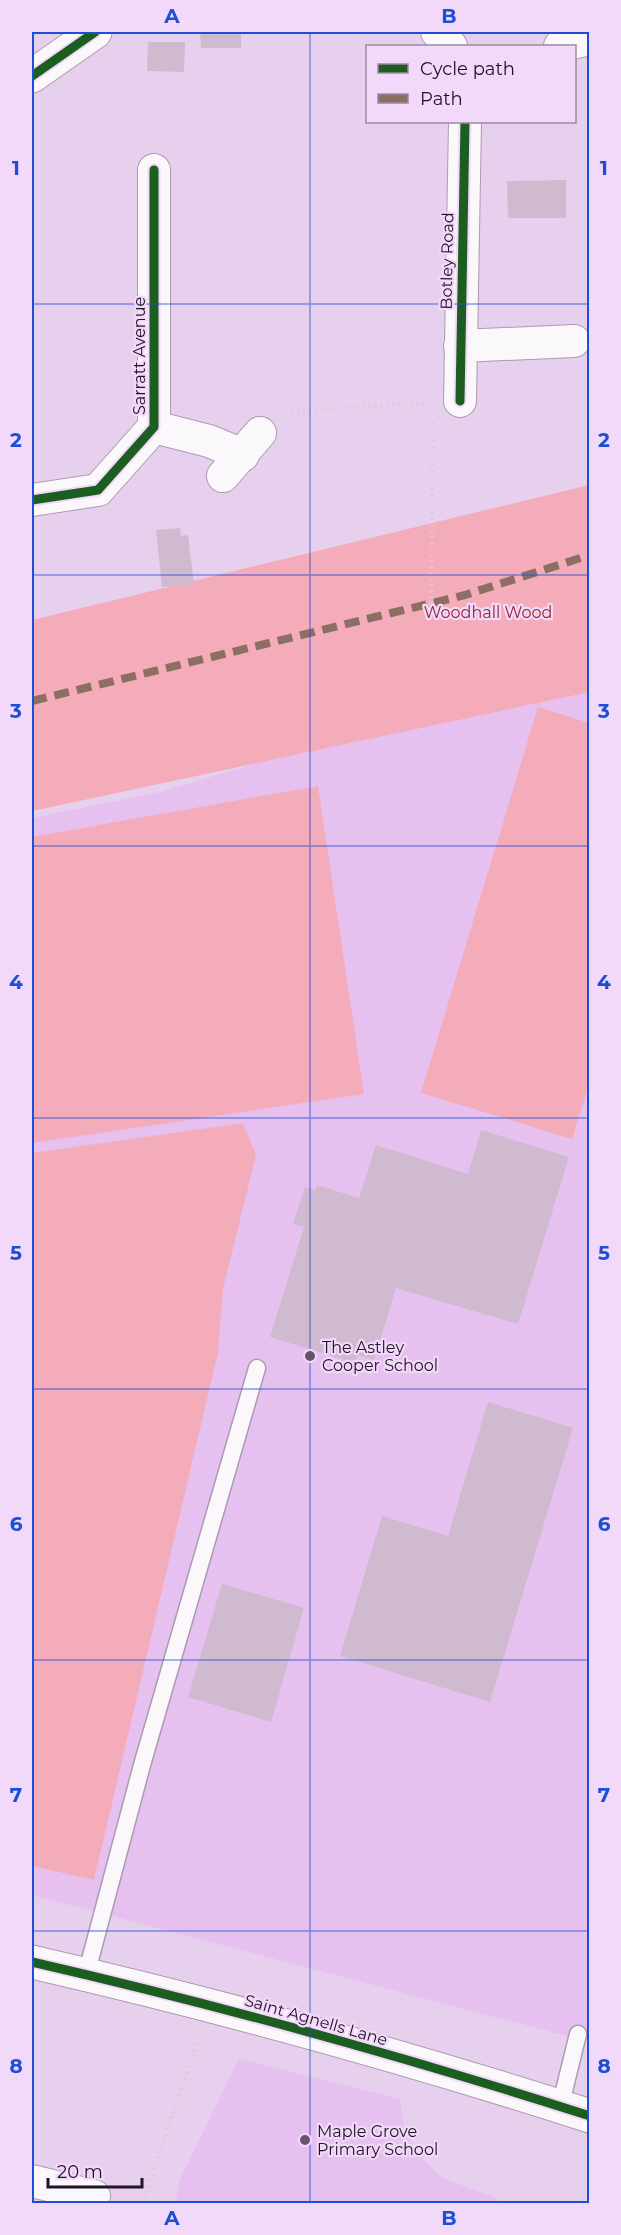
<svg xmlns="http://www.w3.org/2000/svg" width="621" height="2235" font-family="Montserrat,sans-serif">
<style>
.built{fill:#e6c1ef}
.green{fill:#f4abba}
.building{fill:#d0bacf}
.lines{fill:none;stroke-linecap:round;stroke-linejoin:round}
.service-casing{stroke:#ac9ab0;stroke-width:19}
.minor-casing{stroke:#ac9ab0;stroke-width:34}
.tertiary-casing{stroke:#ac9ab0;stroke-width:35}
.path{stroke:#d5ced8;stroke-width:4;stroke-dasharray:1.5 4.5;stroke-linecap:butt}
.service{stroke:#fbf8fc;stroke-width:16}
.minor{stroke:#fbf8fc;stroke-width:32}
.tertiary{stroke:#fbf8fc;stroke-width:33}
.quiet{stroke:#8d6e63;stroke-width:8;stroke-dasharray:15 8;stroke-linecap:butt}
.cycleway-casing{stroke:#f2d8f9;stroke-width:13}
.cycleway{stroke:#1b5e20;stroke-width:9}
.grid{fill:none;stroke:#1d4ed8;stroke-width:1.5;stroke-opacity:0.55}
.poi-dot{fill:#66546b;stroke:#f2d8f9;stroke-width:2}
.labels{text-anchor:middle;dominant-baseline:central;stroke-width:4.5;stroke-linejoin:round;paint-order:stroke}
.street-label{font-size:16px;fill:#211225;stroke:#f2d8f9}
.park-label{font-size:16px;fill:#972432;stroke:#f2d8f9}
.poi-label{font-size:16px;fill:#211225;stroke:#f2d8f9;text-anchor:start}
.neatline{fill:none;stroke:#1d4ed8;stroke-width:2}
.grid-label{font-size:20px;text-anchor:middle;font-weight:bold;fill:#1d4ed8}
</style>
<rect width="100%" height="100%" fill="#e7d0ed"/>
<path class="built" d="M589,642V2042L32,1895V818L160,792L422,714Z
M239,2059L400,2099L404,2128L416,2152L441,2177L508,2203H175L180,2179Z"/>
<path class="green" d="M589,485V692L32,811V620Z
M538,707L589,723L590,1081L572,1139L421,1093Z
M318,786L364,1094L32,1143V837Z
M243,1123L256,1155L223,1289L218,1352L94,1880L32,1866V1153Z"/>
<path class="building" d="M200,32H241V48H201Z
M148,42H185L184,72L147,71Z
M566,180V218H508L507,181Z
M180,528L181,536L188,535L194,584L162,587L156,530Z
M481,1130L569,1157L518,1324L396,1288L374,1360L358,1355L355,1363L270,1337L304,1227L293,1224L305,1187L315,1190L317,1185L359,1198L376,1145L468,1174Z
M488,1402L573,1428L490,1702L340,1656L382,1516L448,1536Z
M222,1584L304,1608L271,1722L188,1697Z"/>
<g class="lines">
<g class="service-casing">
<path id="service" d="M86,1975L142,1765L257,1368
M560,2107L578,2034"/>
</g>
<g class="minor-casing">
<path id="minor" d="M437,32L451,46
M560,46L590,39
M460,346L574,341
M460,401L465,122
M154,427L209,441L243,455
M223,476L260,433
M32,500L98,490L154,427V170
M32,2181L94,2196"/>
</g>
<g class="tertiary-casing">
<path id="tertiary" d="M32,76L95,32
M32,1962C219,2005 406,2057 590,2116"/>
</g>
<path class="path" d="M287,418L302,410L430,403
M431,604L433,418
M143,2204L148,2185L200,2037"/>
<use href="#service" class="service"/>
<use href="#minor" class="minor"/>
<use href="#tertiary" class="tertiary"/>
<path class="quiet" d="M32,701L465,595L590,555"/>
<g class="cycleway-casing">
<path id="cycleway" d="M32,76L95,32
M460,401L465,122
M32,500L98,490L154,427V170
M32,1962C219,2005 406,2057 590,2116"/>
</g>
<use href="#cycleway" class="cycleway"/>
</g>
<path class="grid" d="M310,32V2204M32,304H590M32,575H590M32,846H590M32,1118H590M32,1389H590M32,1660H590M32,1931H590"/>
<g class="poi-dot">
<circle cx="310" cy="1356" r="6"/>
<circle cx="305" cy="2140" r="6"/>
</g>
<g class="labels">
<g class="street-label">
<text transform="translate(447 261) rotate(-89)">Botley Road</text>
<text transform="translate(139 356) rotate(-90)">Sarratt Avenue</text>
<text transform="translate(316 2020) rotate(16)">Saint Agnells Lane</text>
</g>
<g class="park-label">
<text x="488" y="612">Woodhall Wood</text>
</g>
<g class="poi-label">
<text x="322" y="1347">The Astley<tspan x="322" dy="18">Cooper School</tspan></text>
<text x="317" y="2131">Maple Grove<tspan x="317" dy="18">Primary School</tspan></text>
</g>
</g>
<rect width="621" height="2235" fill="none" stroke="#f2d8f9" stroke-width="66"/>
<rect x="366" y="45" width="210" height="78" fill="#f2d8f9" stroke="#9e89a4" stroke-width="1.5"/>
<rect x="378" y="64" width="30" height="9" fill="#1b5e20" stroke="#9e89a4" stroke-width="1.5"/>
<text x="420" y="75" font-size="18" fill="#211225">Cycle path</text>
<rect x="378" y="94" width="30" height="9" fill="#8d6e63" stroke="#9e89a4" stroke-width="1.5"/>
<text x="420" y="105" font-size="18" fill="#211225">Path</text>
<path d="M48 2178v9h94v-9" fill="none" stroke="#211225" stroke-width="3"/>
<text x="57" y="2178" font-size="18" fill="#211225" stroke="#f2d8f9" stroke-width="4.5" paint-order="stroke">20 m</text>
<rect x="33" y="33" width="555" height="2169" class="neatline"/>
<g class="grid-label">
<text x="172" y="23">A</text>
<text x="449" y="23">B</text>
<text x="16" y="175">1</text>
<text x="604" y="175">1</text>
<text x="16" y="447">2</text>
<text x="604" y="447">2</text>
<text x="16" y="718">3</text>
<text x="604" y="718">3</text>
<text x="16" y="989">4</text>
<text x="604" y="989">4</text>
<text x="16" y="1260">5</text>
<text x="604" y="1260">5</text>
<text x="16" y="1531">6</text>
<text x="604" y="1531">6</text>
<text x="16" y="1802">7</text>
<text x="604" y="1802">7</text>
<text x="16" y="2073">8</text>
<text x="604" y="2073">8</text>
<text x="172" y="2225">A</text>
<text x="449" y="2225">B</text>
</g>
</svg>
